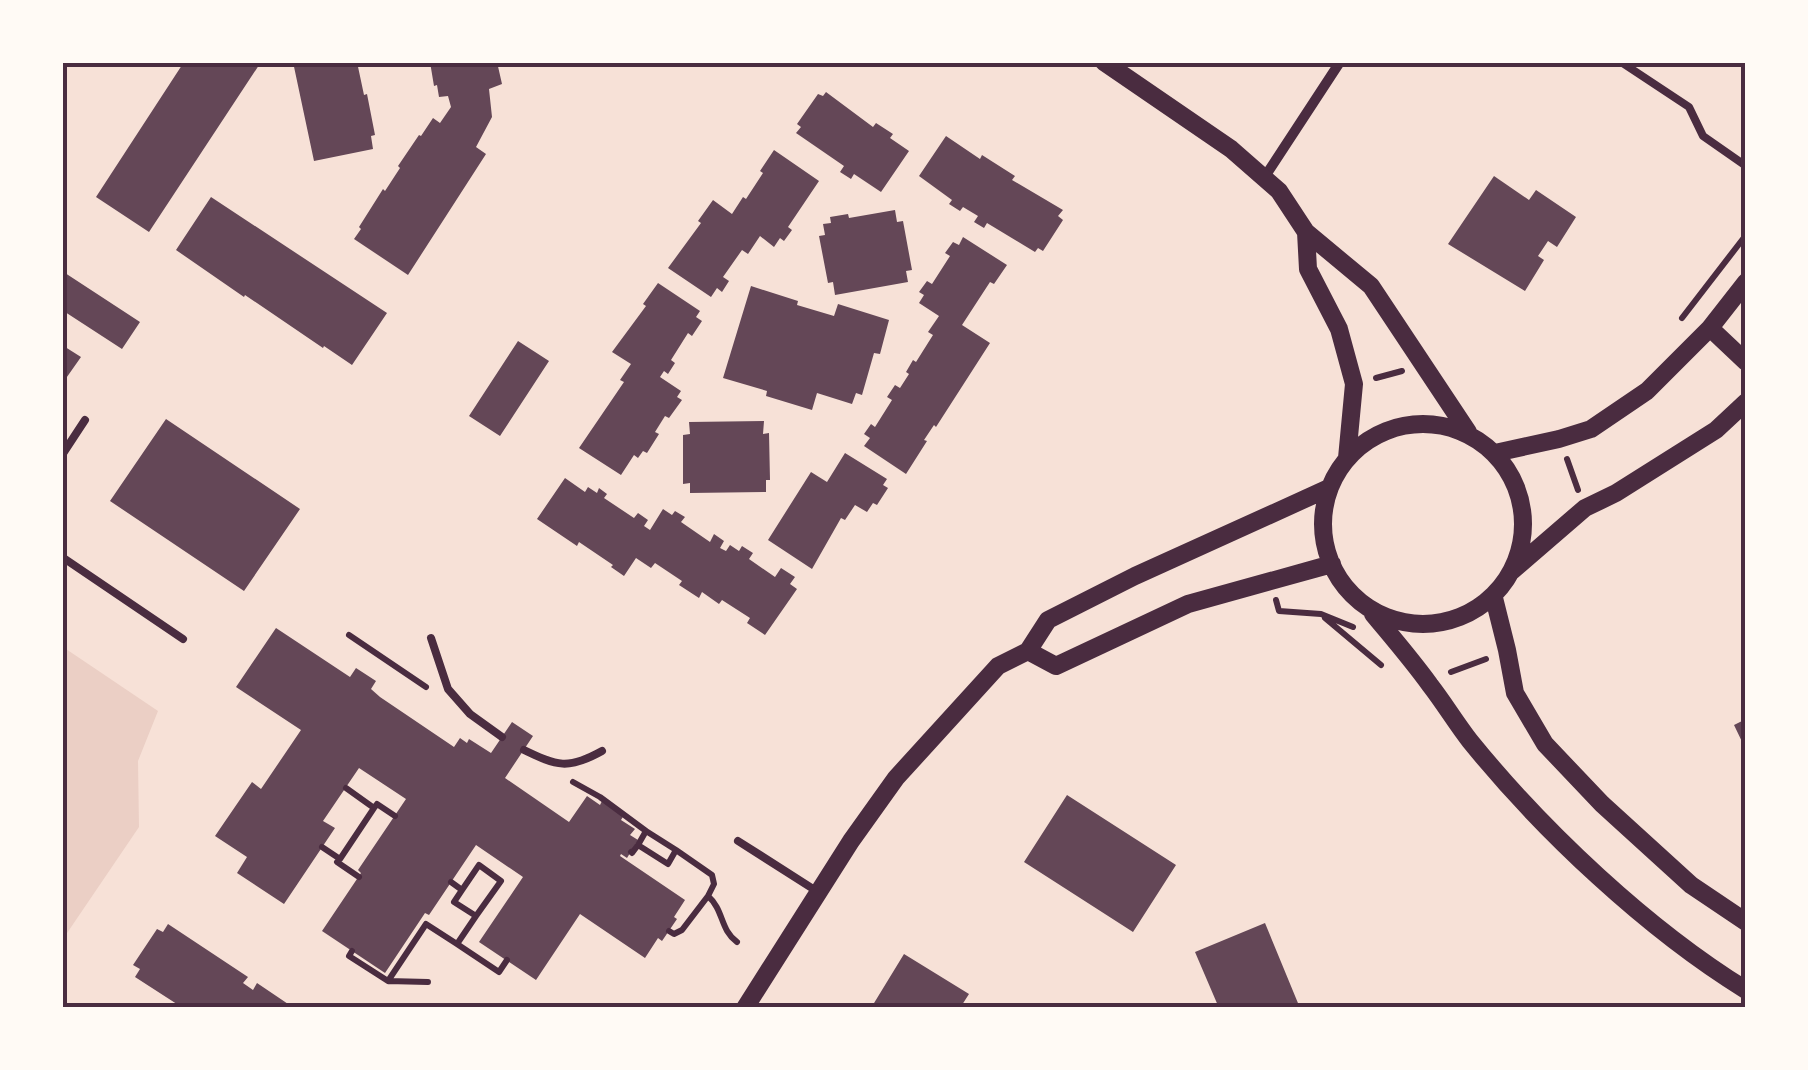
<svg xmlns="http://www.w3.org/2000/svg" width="1808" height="1070" font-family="Arial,sans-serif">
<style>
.green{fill:#ebcfc5}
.building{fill:#644757}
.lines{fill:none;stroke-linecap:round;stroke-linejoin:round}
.path{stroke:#4a2c40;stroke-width:6}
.service{stroke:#4a2c40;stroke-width:8}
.minor{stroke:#4a2c40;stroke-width:10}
.tertiary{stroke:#4a2c40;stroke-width:18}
.neatline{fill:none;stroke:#4a2c40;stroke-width:4}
</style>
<rect width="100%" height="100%" fill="#f7e1d7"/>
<path class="green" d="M63,647L158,711L138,761L139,827L63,939Z"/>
<path class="building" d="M184,62H261L149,232L96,197Z
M293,62H357L364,95L367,94L375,135L371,136L373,149L314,161Z
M430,62H497L502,84L489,89L492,117L476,147L486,154L408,275L354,239L361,229L359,227L383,189L385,191L400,168L398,166L419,135L421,136L433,118L440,123L451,107L448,96L439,97L437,85L434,86Z
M826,92L873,127L876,123L893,134L890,138L909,151L881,192L854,174L851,179L840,172L844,166L796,133L801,127L797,124L818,94L823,96Z
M946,136L980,159L982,155L1015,176L1012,180L1063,210L1058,216L1063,220L1043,251L1038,248L1035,252L987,223L984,228L974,222L978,216L963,207L960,211L949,204L952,200L919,176Z
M774,150L819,181L788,227L792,230L784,241L780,238L774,247L760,236L748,254L742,250L723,277L729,281L722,292L717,288L711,297L668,268L701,223L698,221L713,200L732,214L743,197L746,199L763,173L760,171Z
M1494,176L1529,200L1536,190L1576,217L1557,247L1548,241L1538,256L1544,260L1525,291L1448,244Z
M211,197L387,313L352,365L324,346L323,348L245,295L244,297L176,250Z
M895,210L897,222L903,221L912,270L906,271L908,282L835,295L833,282L828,283L819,236L825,235L823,224L831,223L830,217L848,214L849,218Z
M963,237L1007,265L994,284L990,282L962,325L990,343L936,427L934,425L924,440L927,441L906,474L864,446L870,438L864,434L871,424L875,427L892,400L887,397L895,385L900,388L909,374L906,372L913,360L916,362L933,335L928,332L939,316L919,303L924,295L919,292L927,281L932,284L950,256L945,253L953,242L959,245Z
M62,271L140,322L122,349L62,310Z
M658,283L700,311L696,317L702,321L692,336L688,333L671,360L675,363L668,374L664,371L660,377L681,391L677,397L682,400L669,418L665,416L655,432L659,434L647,453L643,451L638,458L634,455L621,475L579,448L624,382L620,380L631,364L612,352L646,306L643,304Z
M751,286L798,301L797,305L834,316L838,304L889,320L880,354L874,353L862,395L856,393L852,404L817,393L812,410L766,396L767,391L723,378Z
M518,341L549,361L500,436L469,416Z
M62,345L81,357L62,384Z
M166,419L300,509L244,591L110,501Z
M764,421L763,434L769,433L770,480H766V492L690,493V483L683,484V435L690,434L689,422Z
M845,453L887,479L883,485L888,488L877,505L873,503L867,512L855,505L845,520L841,518L812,569L768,540L811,472L827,482Z
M565,478L585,492L588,487L597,493L599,488L607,494L604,498L634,518L638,513L648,520L644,526L650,530L663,509L672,515L675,511L685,517L681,522L710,542L714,534L724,541L720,548L726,551L730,545L739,551L742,546L753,553L749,559L775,577L781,568L795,577L790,584L797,589L765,635L747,623L750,618L722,600L719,604L702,592L699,598L679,585L682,581L655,563L651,568L636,558L624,576L611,567L613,565L579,542L577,546L537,519Z
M276,628L350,677L356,668L376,681L371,689L380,697L454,747L460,738L467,743L469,739L491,753L512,722L533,736L505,778L569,822L587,796L600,805L602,801L624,815L621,820L635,829L630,835L638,840L627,858L621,854L620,856L685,900L674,917L677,919L662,941L658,938L645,958L580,914L536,980L479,942L523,877L476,845L429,915L425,913L385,973L322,931L361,873L358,870L406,799L359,768L323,821L335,828L284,904L237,873L247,857L215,836L252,782L261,789L301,730L236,687Z
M1746,719V750L1734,725Z
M1067,795L1176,865L1133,932L1024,862Z
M1265,923L1300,1008H1219L1195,952Z
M168,924L248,977L243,983L253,990L257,983L294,1008H183L135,977L140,969L133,965L157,929L163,932Z
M904,954L969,994L960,1008H871Z"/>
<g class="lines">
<path class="path" d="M1682,318L1746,235
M1376,378L1402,371
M1567,459L1578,490
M1276,600L1279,611L1321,614L1353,627
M1325,618L1381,665
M349,635L426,687
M1451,672L1486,659
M573,782L600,797L646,831
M374,808L377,804L395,816
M638,845L646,831L676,850
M322,847L340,859L337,862L359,877
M631,852L632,853L638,845L668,864L676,850L712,875L714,884L708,896
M340,859L374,808L346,788
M451,882L462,890L454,902L476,916L457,944L499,972L507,960
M462,890L479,865L501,881L476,916
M669,931L674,934L682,930L708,896C724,910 720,930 737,942
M352,951L349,956L388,981L428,982
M388,981L426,924L457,944"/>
<path class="service" d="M1621,62L1689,107L1703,136L1746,166
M62,455L85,420
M62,557L183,639
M431,638L448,689L470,714L502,737
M524,750C557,766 568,770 602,751
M738,841L818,892"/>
<path class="minor" d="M1264,178L1340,62"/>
<path class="tertiary" d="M1104,62L1231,149L1279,191L1306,232L1371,286L1468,432
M1306,232L1308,269L1339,329L1354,384L1347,458
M1710,328L1746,362
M1323 524a100 100 0 1 1 200 0a100 100 0 1 1-200 0Z
M1495,453L1559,439L1591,429L1647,391L1710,328L1746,282
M1512,571L1585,508L1616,493L1716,430L1746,402
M1494,598L1507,650L1515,693L1545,744L1602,804L1691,885L1746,922
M1373,614C1392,637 1412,660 1430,685C1444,703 1456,723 1470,741C1543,831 1647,929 1746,990
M1028,651L1056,666L1188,604L1332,564
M745,1008L851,841L896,778L998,666L1028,651L1048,620L1135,576L1329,488"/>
</g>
<rect width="1808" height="1070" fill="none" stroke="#fffaf5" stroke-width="130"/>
<rect x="65" y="65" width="1678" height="940" class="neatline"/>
</svg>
